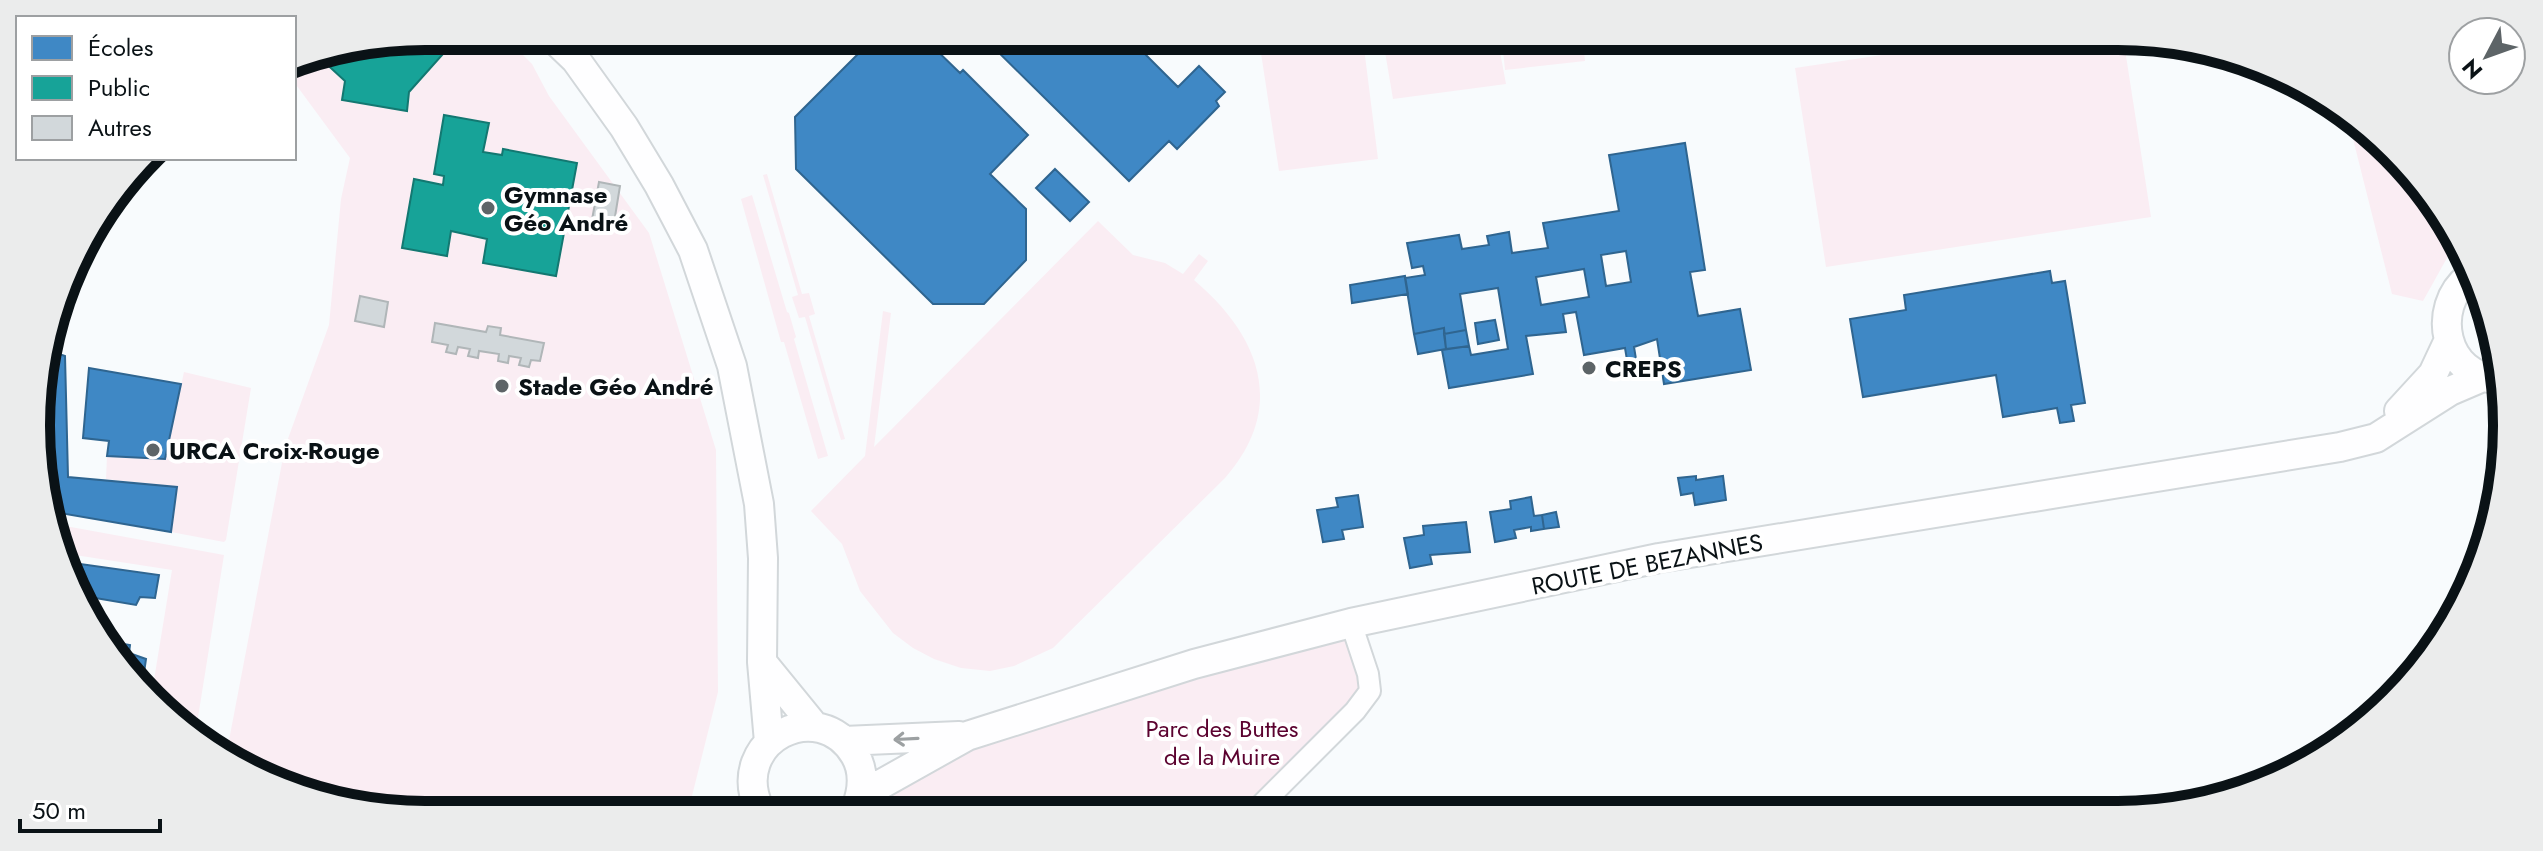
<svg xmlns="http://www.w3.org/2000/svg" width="2543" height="851" font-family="Jost,sans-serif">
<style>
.green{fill:#faedf3}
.schools{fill:#3f88c5;stroke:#2f6590;stroke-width:2;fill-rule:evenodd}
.public{fill:#17a398;stroke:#137871;stroke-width:2}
.building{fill:#d2d8db;stroke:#b0b6b8;stroke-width:2}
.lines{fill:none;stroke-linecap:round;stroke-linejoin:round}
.street-casing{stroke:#d2d7da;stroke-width:24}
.secondary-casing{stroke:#d2d7da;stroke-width:32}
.street{stroke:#fefeff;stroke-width:20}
.secondary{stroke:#fefeff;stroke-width:28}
.oneway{stroke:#9ca0a2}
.poi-dot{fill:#5d6467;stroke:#fff;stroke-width:3}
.labels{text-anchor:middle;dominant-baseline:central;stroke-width:8;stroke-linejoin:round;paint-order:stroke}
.poi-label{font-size:24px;font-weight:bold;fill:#0a1216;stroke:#fff;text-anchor:start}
.street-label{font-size:24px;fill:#0a1216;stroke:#fff}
.park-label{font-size:24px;fill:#5b022f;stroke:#fff}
.rim{fill:none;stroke:#0a1216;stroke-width:10}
</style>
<rect width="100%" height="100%" fill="#f8fbfd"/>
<path class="green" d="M426,36H504L532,64L549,96L649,233L716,450L718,692L689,808L349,807L226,756L285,447L329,325L341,199L350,158L294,82V62Z
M1259,40H1363L1378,159L1279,171Z
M1383,40L1498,41L1506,84L1393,99Z
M1502,41H1583L1585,61L1505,70Z
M1962,43H2124L2151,217L1826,267L1795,68Z
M2347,115L2442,209L2457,246L2452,249L2423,301L2392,294Z
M767,174L802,294L809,293L815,314L809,316L845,439L841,440L805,317L799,318L792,297L798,295L763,175Z
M752,195L787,312L789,313L796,337L794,339L828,456L818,459L784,342H781L741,199Z
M1098,221L1133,255L1165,263L1183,274L1199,254L1208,261L1194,280C1259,335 1288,406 1225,478L1053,648L1014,666L990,671L961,668L934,659L913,648L893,633L860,591L842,544L811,511L865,456L883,311L891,313L874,447Z
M184,372L251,388L226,540L224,542L171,532L177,487L106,479L107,456L165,458Z
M49,523L224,555L195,736L148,692H152L172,570L62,553Z
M1343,637L1350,644L1367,686L1249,809H875L889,788L908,774L1023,729Z"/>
<path class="schools" d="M851,38H891L894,41L896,38H909L911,41L924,38L960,73L963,70L1028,135L990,174L1026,209V260L984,304H933L796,169L795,117L859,53L847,42Z
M984,38L1130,39L1178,87L1199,66L1225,92L1216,101L1219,106L1177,149L1169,141L1129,181Z
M1685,143L1705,270L1690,272L1698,316L1740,309L1751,370L1664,384L1657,339L1634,347L1637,365L1628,366L1625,348L1584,355L1576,312L1563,314L1566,332L1526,336L1533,374L1449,388L1442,350L1469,346L1471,355L1508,349L1498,288L1460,294L1466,330L1444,334V328L1414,334L1405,278L1425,275L1423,266L1412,268L1407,243L1459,235L1462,249L1489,245L1487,236L1509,232L1512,253L1548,248L1543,223L1619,211L1609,155ZM1626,251L1631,282L1606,286L1601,255ZM1584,269L1589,297L1541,305L1536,277Z
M1055,169L1089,202L1070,221L1036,188Z
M2050,271L2052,283L2065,281L2085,403L2071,405L2074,421L2060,423L2057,408L2003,417L1996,375L1863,397L1850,319L1906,310L1904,295Z
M1405,276L1408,294L1352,303L1350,285Z
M1495,320L1499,340L1478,344L1475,323Z
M1444,328L1446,349L1418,354L1414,334Z
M1466,330L1469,346L1446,349L1444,334Z
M47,350L65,356L68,477L177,487L171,532L48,511L39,375Z
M89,368L181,384L165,459L107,456L109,441L83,438Z
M1696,476V480L1723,476L1726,500L1695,505L1693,493L1681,495L1678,478Z
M1358,495L1363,527L1342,530L1344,539L1323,542L1317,510L1338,507L1336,498Z
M1531,497L1534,516L1542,515L1544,529L1531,531V527L1514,530L1516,538L1495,542L1490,512L1511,509L1510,501Z
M1556,512L1559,527L1544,529L1542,515Z
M1466,522L1470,552L1430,555L1432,564L1410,568L1404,538L1424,535L1423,526Z
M73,563L159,575L155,598L140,597L136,605L84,596L72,571Z
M106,641L130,645L129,653L146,659L143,680L134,679L116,662Z"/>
<path class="public" d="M426,36H459L409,92L407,111L342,100L345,81L319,57Z
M444,115L489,123L483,152L502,155L503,149L577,163L556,276L483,263L487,239L451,231L447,256L402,248L414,179L443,185L444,176L434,174Z"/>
<path class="building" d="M599,182L620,186L613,229L591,225Z
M360,296L388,302L384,327L355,321Z
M435,323L486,332L488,326L501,328L500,335L544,343L540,361L531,360L529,367L519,365L521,358L509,356L508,363L498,361L499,354L479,351L478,358L468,356L470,349L458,347L456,354L446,352L448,345L432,342Z"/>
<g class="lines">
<g class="street-casing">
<path id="street" d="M1256,810L1355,711L1370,691L1368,674L1351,623"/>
</g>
<g class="secondary-casing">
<path id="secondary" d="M552,37L576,60L624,127L659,185L693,250L732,366L759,504L763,558L762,662L769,742
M2469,277C2430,307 2444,378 2499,379
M2399,411L2433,374L2448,342
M762,662L815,727
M844,741L959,736
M860,796L967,736L1194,664L1351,623L1659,558L2340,447L2376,438L2450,391L2485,376
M759,808C728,741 819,694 855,755C865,772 863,790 856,808"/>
</g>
<use href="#street" class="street"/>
<use href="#secondary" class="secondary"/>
</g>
<defs><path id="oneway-shaft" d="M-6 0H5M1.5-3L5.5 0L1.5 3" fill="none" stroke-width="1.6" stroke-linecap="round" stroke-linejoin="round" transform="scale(2)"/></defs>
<use class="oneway" href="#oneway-shaft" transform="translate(906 739) rotate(177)"/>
<g class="poi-dot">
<circle cx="488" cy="208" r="8"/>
<circle cx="1589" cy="368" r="8"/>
<circle cx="502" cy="386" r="8"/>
<circle cx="153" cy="450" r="8"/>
</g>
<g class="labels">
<g class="poi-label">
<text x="504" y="194">Gymnase<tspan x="504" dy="28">Géo André</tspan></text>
<text x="1605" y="368">CREPS</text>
<text x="518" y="386">Stade Géo André</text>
<text x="169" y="450">URCA Croix-Rouge</text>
</g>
<g class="street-label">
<text transform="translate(1647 564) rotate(-11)">ROUTE DE BEZANNES</text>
</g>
<g class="park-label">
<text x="1222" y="728">Parc des Buttes<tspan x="1222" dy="28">de la Muire</tspan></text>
</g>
</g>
<path d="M0 0H2543V851H0ZM425 50H2118A375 375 0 0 1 2493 425V426A375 375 0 0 1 2118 801H425A375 375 0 0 1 50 426V425A375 375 0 0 1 425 50Z" fill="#ebecec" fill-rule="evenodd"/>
<path class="rim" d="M425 50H2118A375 375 0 0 1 2493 425V426A375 375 0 0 1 2118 801H425A375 375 0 0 1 50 426V425A375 375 0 0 1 425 50Z"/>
<rect x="16" y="16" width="280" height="144" fill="#ffffff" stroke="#9da0a2" stroke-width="2"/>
<rect x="32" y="36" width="40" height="24" fill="#3f88c5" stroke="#9da0a2" stroke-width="2"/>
<text x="88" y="56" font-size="24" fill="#0a1216">Écoles</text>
<rect x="32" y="76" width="40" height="24" fill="#17a398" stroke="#9da0a2" stroke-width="2"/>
<text x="88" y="96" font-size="24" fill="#0a1216">Public</text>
<rect x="32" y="116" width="40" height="24" fill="#d2d8db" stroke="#9da0a2" stroke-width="2"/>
<text x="88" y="136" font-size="24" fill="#0a1216">Autres</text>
<g transform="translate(2487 56) rotate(229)"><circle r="38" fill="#ffffff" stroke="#9da0a2" stroke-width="2"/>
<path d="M0-6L14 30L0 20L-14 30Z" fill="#5d6467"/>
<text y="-12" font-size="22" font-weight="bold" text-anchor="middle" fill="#0a1216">N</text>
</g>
<path d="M20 819v12h140v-12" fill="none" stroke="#0a1216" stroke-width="4"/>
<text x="32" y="819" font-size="24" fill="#0a1216" stroke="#ffffff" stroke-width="6" paint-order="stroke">50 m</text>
</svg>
